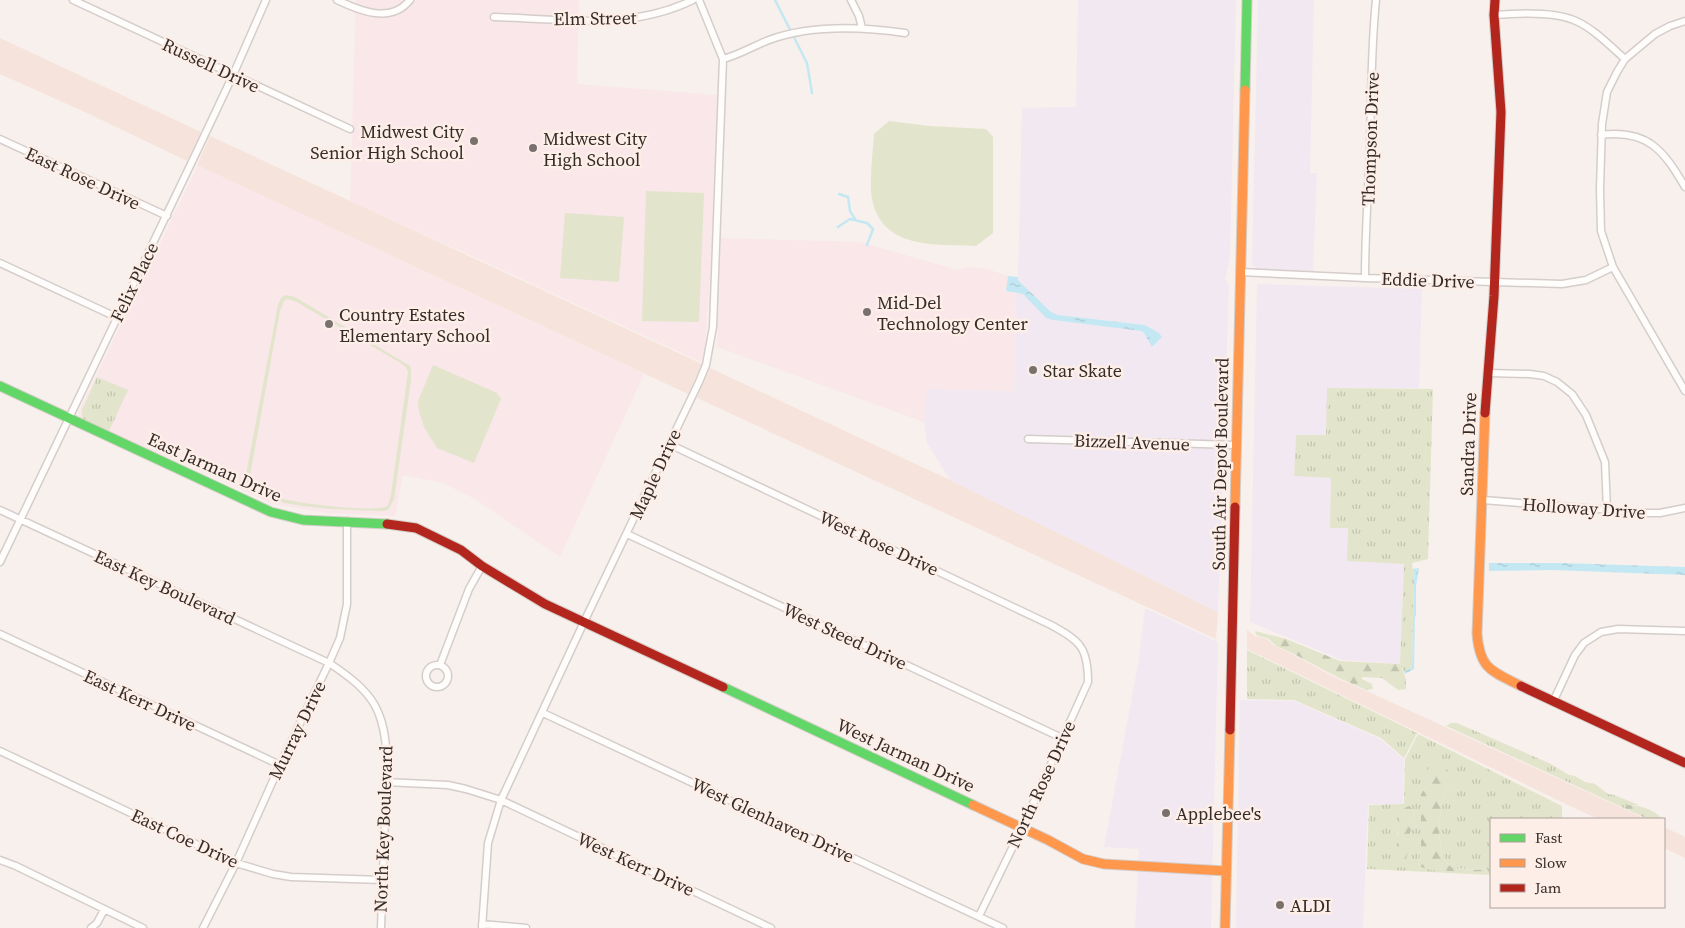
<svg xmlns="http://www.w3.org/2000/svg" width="1685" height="928" font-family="'Source Serif 4',serif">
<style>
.commercial{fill:#f2e8f2}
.education{fill:#f9e7e9}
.built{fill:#f6e4dc}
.grass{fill:url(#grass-tufts);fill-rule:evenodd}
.forest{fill:url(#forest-firs)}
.garden{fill:#e2e5cb;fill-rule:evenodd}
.water{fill:url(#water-ripples)}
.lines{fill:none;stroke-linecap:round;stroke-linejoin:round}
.stream{stroke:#c4e8f3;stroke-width:2.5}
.street-casing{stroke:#d5cdc9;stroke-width:9}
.fast-casing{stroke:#d5cdc9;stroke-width:11}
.slow-casing{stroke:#d5cdc9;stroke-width:11}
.jam-casing{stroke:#d5cdc9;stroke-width:11}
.street{stroke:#fefdfc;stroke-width:6}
.fast{stroke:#63d668;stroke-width:9}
.slow{stroke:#ff974d;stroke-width:9}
.jam{stroke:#b3261e;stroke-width:9}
.poi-dot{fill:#79716d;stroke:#fdeee7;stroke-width:2}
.labels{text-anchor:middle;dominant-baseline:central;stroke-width:5;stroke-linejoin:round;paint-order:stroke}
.street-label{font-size:18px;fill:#352c28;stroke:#fdeee7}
.poi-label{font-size:18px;fill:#352c28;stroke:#fdeee7;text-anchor:start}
</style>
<defs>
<pattern id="grass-tufts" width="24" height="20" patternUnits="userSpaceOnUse" patternTransform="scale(1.25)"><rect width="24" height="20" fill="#e2e5cb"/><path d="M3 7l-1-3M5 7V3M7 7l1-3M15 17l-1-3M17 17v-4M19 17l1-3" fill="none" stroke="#c2c5ae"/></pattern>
<pattern id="forest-firs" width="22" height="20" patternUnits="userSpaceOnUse" patternTransform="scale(1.25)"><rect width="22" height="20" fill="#e2e5cb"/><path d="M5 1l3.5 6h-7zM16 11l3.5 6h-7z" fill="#c2c5ae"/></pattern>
<pattern id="water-ripples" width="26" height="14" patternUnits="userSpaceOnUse" patternTransform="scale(1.25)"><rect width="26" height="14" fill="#c4e8f3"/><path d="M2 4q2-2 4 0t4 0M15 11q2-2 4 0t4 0" fill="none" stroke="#a9c7d0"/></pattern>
</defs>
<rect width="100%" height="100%" fill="#f8f0ec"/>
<path class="commercial" d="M1078,0H1236L1230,257L1225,280L1229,285L1218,612L950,480L927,443L924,422L926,389L1014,391L1016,293L1023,294L1053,320L1141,331L1145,335L1159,333L1145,325L1058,315L1051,312L1018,280L1022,108L1076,107Z
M1258,0H1314L1310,173H1317L1313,272L1258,270L1252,265Z
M1257,284L1422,289L1419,388H1328L1326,436L1296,435L1294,476L1331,478L1330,527L1348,528L1404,564L1400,664L1342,660L1250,622Z
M1145,608L1218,642L1211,928H1135L1139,849L1104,847L1138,664Z
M1240,700L1294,701L1380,739L1404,759L1403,804H1368L1363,928H1236Z"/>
<path class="education" d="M356,0H579L577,84L717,95L712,247L705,347L701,362L496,267L350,201Z
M198,165L644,374L560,557L475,499L443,483L403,475L395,516L327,513L272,504L208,474L81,420L79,416V411Z
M721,238L860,242L957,270L968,267L987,269L1008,276L1006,291L1016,293L1014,391L927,389L924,422L717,347Z"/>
<path class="built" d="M0,38L201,132L187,161L87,113L0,74Z
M210,136L702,364L688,394L197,165Z
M710,368L950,480L1218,612L1216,639L697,398Z
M1247,630L1255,636L1267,639L1275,646L1292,654L1338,679L1369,692L1646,819H1598L1570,806L1247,649Z
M1664,827L1685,837V858L1664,848Z"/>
<path class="grass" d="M97,377L128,390L109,431L82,419V410Z
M1327,388L1433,389L1428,559L1412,563L1414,579L1412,667L1404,672L1400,664L1404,564L1347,561L1348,528H1330L1331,478L1294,476L1296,435H1326Z
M1247,650L1417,733L1404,758L1381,738L1294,700L1247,699Z
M1451,723H1457L1551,764L1569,775L1575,776L1585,782L1595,784L1608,794L1614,795L1639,805H1626L1624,808L1446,726Z
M1418,734L1562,806V819H1491V875L1367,869L1369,805L1404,804L1405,759ZM1451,780C1448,786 1445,792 1443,798C1439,814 1435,859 1452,867C1460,871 1478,869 1487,870L1418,866L1421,850V794L1427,785ZM1413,809C1415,821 1409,830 1410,842L1397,835L1400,825V810Z"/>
<path class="forest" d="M1255,631L1286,639L1340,661L1400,664L1406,679V689L1398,690L1382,678L1362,677V679L1372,684L1373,689L1366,690L1339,678L1292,653L1276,646L1269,639L1256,635Z
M1437,760L1444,761L1451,780C1448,786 1445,792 1443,798C1439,814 1435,860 1452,867C1460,871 1478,869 1487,870V873L1431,870L1418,866L1421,850V794L1427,785L1428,769L1432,764Z
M1626,805C1641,805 1652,809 1663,819H1648L1624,808Z
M1409,806L1413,809V826L1410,833V842L1404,868L1400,867L1396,864C1396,845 1399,828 1400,810Z"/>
<path class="garden" d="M889,121L929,126L986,129L993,137V233L976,246C936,244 882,250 872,199C869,184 873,151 874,134Z
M646,191L704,193L699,322L642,321Z
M565,213L624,217L619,282L560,278Z
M286,295L295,297L410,366L411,370V380L394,499L388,510L383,511C349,510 278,509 251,490C248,488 247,484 245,480L278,305L281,298ZM287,299L295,301L399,362L406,367L408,372L391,495L388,505L385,507C366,512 291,503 272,496C265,493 253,488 249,481L280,311L284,301Z
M433,365L497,393L501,399L474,463L437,448L424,427L419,411L418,401Z"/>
<path class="water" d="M1008,276L1018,277V280L1051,312L1058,315L1145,325L1159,333L1162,337L1152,347L1144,333L1141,331L1053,320L1046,318L1023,294L1006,291Z
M1489,563H1562L1685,567V575L1553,570L1489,571Z
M1419,568L1416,586V616L1415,617L1414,669L1405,674L1404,672L1412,667L1414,579L1413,569Z"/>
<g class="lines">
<path class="stream" d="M775,0L807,63L812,93
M839,194L848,197L850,211L855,219
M838,227L850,219L867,223L873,229L867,245"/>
<g class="street-casing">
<path id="street" d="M73,0L350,129
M337,0C360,11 391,24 410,0
M851,0L859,16L862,28
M1494,15C1517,13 1555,11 1576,21C1594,29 1610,46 1625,59
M494,17C563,19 629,31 693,0
M1685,21L1670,26L1655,34L1625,59L1617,72L1607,92L1602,124L1600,189L1601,231L1613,267L1685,391
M723,59C739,55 753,46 769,40C810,25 863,27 905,33
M1601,135C1648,129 1664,151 1685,187
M0,139L167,216
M0,263L116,317
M1240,272L1365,278L1562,284L1586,280L1613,267
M1365,278C1365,235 1368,192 1370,149C1371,99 1371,49 1376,0
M1488,373L1530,374L1544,376L1557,382L1572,394L1586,415L1605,462L1607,510
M1028,439L1236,445
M669,444L1051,625C1080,641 1088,647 1088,682L1022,828L979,916
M1483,500L1648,513H1660L1685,508
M0,510L329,663C373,692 385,709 387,762L381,928
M627,534L1062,738
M0,562L199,147L233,75L266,0
M0,634L280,765
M426 676a11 11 0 1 1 22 0a11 11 0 1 1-22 0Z
M440,665L469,589L482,566
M1553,702L1575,655L1584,643L1601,632L1618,629L1685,631
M543,713L1003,928
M0,751L236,863L273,874L291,877L383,880
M385,782L448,785L466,789L501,800L771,928
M0,860L16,866L143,928
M482,924L526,928
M91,928L97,923L104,910
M203,928L236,863L280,765L329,663L340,638L347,604V521
M482,928L488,843L501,800L584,622L699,382L706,365L713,327L723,59L699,0"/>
</g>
<g class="fast-casing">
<path id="fast" d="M1245,90L1247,0
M0,386L271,512L303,520L387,524
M723,687L973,805"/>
</g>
<g class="slow-casing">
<path id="slow" d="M1485,413L1477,634C1480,670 1492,671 1521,686
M1235,507L1245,90
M973,805L1048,840L1083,859L1104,864L1226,871
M1225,928L1230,730"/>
</g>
<g class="jam-casing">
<path id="jam" d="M1485,413L1494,296L1501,112L1494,15L1495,0
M387,524L416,528L461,550L482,566L545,604L723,687
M1521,686L1685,763
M1230,730L1235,507"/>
</g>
<use href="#street" class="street"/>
<use href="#fast" class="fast"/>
<use href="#slow" class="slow"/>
<use href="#jam" class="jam"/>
</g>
<g class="poi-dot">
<circle cx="474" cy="141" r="5"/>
<circle cx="533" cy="148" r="5"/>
<circle cx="867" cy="312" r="5"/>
<circle cx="329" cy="324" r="5"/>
<circle cx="1033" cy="370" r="5"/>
<circle cx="1166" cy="813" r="5"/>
<circle cx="1280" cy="905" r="5"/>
</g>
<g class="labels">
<g class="street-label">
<text transform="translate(595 18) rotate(-1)">Elm Street</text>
<text transform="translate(211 65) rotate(25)">Russell Drive</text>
<text transform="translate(1370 139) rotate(-88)">Thompson Drive</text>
<text transform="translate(83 178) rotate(25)">East Rose Drive</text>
<text transform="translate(1428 280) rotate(2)">Eddie Drive</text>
<text transform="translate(134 282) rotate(-64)">Felix Place</text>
<text transform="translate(1132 442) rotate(2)">Bizzell Avenue</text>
<text transform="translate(1468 444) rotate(-88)">Sandra Drive</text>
<text transform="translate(1220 464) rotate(-89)">South Air Depot Boulevard</text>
<text transform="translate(215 467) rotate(24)">East Jarman Drive</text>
<text transform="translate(655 474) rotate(-65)">Maple Drive</text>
<text transform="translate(1584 508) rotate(4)">Holloway Drive</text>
<text transform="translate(879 543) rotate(25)">West Rose Drive</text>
<text transform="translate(165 587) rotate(25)">East Key Boulevard</text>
<text transform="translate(845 636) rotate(25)">West Steed Drive</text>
<text transform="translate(140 700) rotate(25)">East Kerr Drive</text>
<text transform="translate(297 730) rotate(-64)">Murray Drive</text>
<text transform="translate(906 755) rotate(25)">West Jarman Drive</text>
<text transform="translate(1041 784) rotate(-65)">North Rose Drive</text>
<text transform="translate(773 820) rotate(25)">West Glenhaven Drive</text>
<text transform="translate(383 829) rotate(-88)">North Key Boulevard</text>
<text transform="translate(185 838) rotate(25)">East Coe Drive</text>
<text transform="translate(636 864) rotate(25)">West Kerr Drive</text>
</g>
<g class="poi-label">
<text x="464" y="131" text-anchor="end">Midwest City<tspan x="464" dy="21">Senior High School</tspan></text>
<text x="543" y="138">Midwest City<tspan x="543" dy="21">High School</tspan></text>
<text x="877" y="302">Mid-Del<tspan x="877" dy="21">Technology Center</tspan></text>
<text x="339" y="314">Country Estates<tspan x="339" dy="21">Elementary School</tspan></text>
<text x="1043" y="370">Star Skate</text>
<text x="1176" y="813">Applebee's</text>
<text x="1290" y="905">ALDI</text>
</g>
</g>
<rect x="1490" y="818" width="175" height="90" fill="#fdeee7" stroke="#ada09b"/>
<rect x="1500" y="834" width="25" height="8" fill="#63d668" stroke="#ada09b"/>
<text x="1535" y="843" font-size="15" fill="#352c28">Fast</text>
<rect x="1500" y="859" width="25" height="8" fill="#ff974d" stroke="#ada09b"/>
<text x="1535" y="868" font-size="15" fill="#352c28">Slow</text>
<rect x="1500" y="884" width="25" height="8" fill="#b3261e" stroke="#ada09b"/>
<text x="1535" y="893" font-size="15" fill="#352c28">Jam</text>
</svg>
